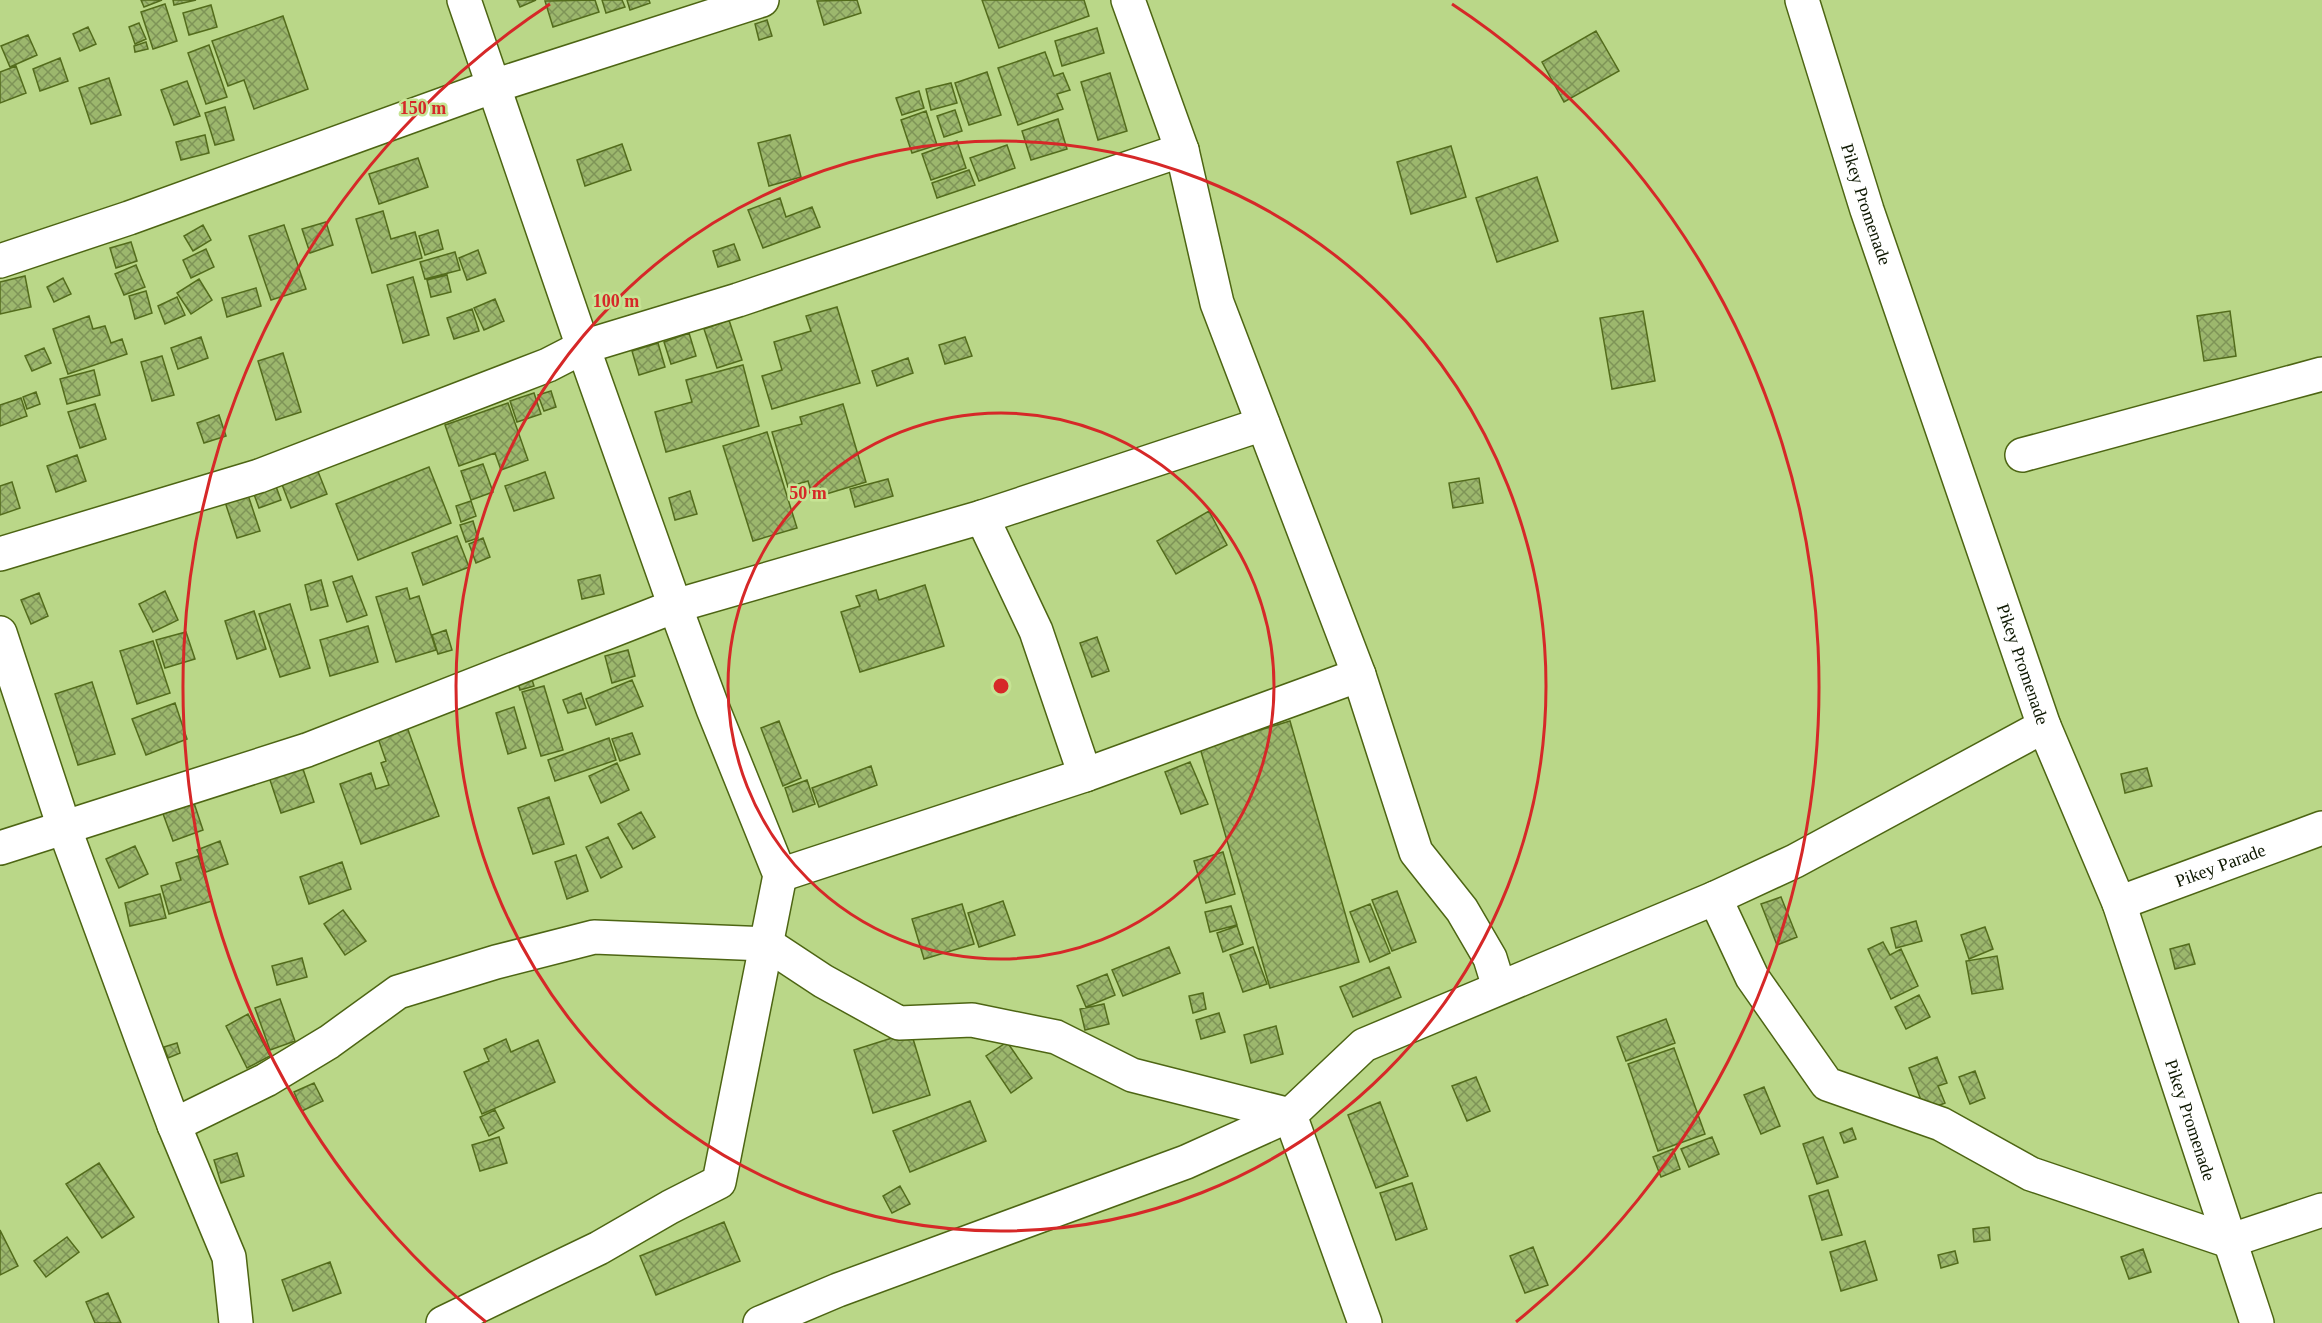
<svg xmlns="http://www.w3.org/2000/svg" width="2322" height="1323" font-family="Georgia,serif">
<style>
.building{fill:url(#building-cross-hatch);stroke:#536c1c;stroke-width:1.5}
.lines{fill:none;stroke-linecap:round;stroke-linejoin:round}
.minor-casing{stroke:#4d6513;stroke-width:36}
.tertiary-casing{stroke:#4d6513;stroke-width:36}
.minor{stroke:#fff;stroke-width:33}
.tertiary{stroke:#fff;stroke-width:33}
.ring{fill:none;stroke:#d62828;stroke-width:3}
.labels{text-anchor:middle;dominant-baseline:central;stroke-width:5;stroke-linejoin:round;paint-order:stroke}
.street-label{font-size:18px;fill:#0d1700;stroke:#c6e494}
.centre{fill:#d62828;stroke:#c6e494;stroke-width:3}
.ring-label{font-size:18px;text-anchor:middle;font-weight:bold;fill:#d62828;stroke:#c6e494;stroke-width:5;stroke-linejoin:round;paint-order:stroke}
</style>
<defs>
<pattern id="building-cross-hatch" width="8" height="8" patternUnits="userSpaceOnUse" patternTransform="scale(1.5)"><rect width="8" height="8" fill="#9cb76d"/><path d="M0 0l8 8M0 8l8-8" fill="none" stroke="#7e9457"/></pattern>
</defs>
<rect width="100%" height="100%" fill="#bad788"/>
<path class="building" d="M141,0H162L144,7Z
M173,0H196L174,5Z
M517,0H536L520,7Z
M595,0L599,12L553,27L545,1Z
M602,0H622L625,7L606,13Z
M627,0H649L650,3L630,10Z
M857,0L861,13L824,25L817,1Z
M982,0H1084L1089,16L999,48Z
M165,4L177,41L153,49L141,12Z
M211,5L217,27L189,35L183,13Z
M283,16L308,89L254,109L244,80L228,86L212,41Z
M767,20L772,36L759,40L755,24Z
M139,23L146,39L135,44L129,27Z
M88,27L96,44L80,51L73,34Z
M1097,28L1104,53L1062,66L1055,41Z
M1596,31L1619,71L1564,102L1542,62Z
M28,35L37,55L10,67L1,46Z
M146,42L148,49L135,52L134,46Z
M209,45L227,97L206,104L188,53Z
M1045,52L1054,76L1063,73L1070,90L1057,94L1063,109L1018,125L998,68Z
M60,58L68,81L40,91L33,69Z
M16,66L26,93L0,103V72Z
M987,72L1001,115L969,125L955,83Z
M1110,73L1127,131L1098,140L1081,82Z
M109,78L121,115L91,124L79,88Z
M187,81L200,116L174,125L161,90Z
M951,83L957,103L931,110L926,89Z
M919,91L924,108L902,115L896,98Z
M225,107L234,140L215,145L205,113Z
M955,110L962,131L944,137L937,116Z
M926,111L937,145L912,153L901,120Z
M1058,119L1067,149L1031,160L1022,131Z
M205,135L209,153L181,160L176,142Z
M790,135L801,177L769,186L758,143Z
M957,141L966,168L931,180L922,154Z
M622,144L631,170L585,186L577,160Z
M1007,145L1015,168L979,181L970,158Z
M1451,146L1466,197L1411,214L1397,162Z
M418,158L428,187L379,204L369,174Z
M969,170L975,185L937,198L932,183Z
M1537,177L1558,241L1497,262L1476,198Z
M780,198L786,217L812,207L820,227L763,248L748,210Z
M383,211L391,239L415,232L422,258L372,273L356,219Z
M326,222L333,245L310,253L302,229Z
M203,225L211,240L193,251L184,236Z
M284,225L306,289L271,300L249,236Z
M438,230L443,249L425,255L419,236Z
M131,242L137,261L116,268L110,248Z
M734,244L740,260L718,267L713,251Z
M206,249L214,267L191,278L183,260Z
M478,250L486,273L467,280L459,258Z
M455,252L460,270L425,279L420,262Z
M136,265L145,287L124,295L115,274Z
M447,275L451,292L431,297L427,280Z
M25,276L31,307L0,314V282Z
M413,277L429,335L403,343L387,285Z
M63,278L71,294L54,302L47,287Z
M199,279L212,300L191,314L177,293Z
M256,288L261,306L227,317L222,298Z
M146,291L152,313L135,319L129,296Z
M177,297L185,315L165,324L158,306Z
M495,299L504,321L484,330L474,308Z
M837,307L860,383L772,409L762,376L782,370L774,342L811,331L806,316Z
M472,309L479,331L454,339L447,318Z
M1643,311L1655,381L1612,389L1600,318Z
M2230,311L2236,356L2204,361L2197,316Z
M89,316L93,329L105,326L111,343L122,339L127,354L68,374L53,329Z
M729,320L742,360L717,368L704,329Z
M689,333L696,356L671,364L664,342Z
M201,337L208,358L178,369L171,348Z
M965,337L972,356L945,364L939,345Z
M658,343L665,367L639,375L632,351Z
M44,348L51,363L32,371L25,356Z
M283,353L301,412L276,420L258,361Z
M162,356L174,395L152,401L141,362Z
M908,358L913,373L877,386L872,371Z
M743,365L759,426L666,452L655,412L692,402L686,380Z
M94,370L100,395L67,404L60,379Z
M551,391L556,407L544,411L538,395Z
M36,392L40,404L27,409L23,397Z
M534,393L541,414L517,422L510,401Z
M21,398L27,416L0,426V405Z
M508,403L528,460L501,470L495,453L459,466L445,425Z
M95,404L106,439L80,448L68,412Z
M843,404L866,482L813,498L808,481L788,487L772,432L802,424L800,417Z
M219,415L226,436L204,443L197,423Z
M767,432L797,528L753,541L723,446Z
M77,455L86,481L56,492L47,466Z
M483,464L493,492L471,500L461,471Z
M429,467L451,523L358,560L336,504Z
M317,469L327,494L291,508L281,482Z
M545,472L554,498L514,511L505,486Z
M1479,478L1483,503L1453,508L1449,483Z
M888,479L893,496L855,507L850,489Z
M274,481L281,500L259,508L252,489Z
M12,482L20,508L0,515V486Z
M690,491L697,514L675,520L669,498Z
M247,492L260,531L237,538L224,499Z
M471,501L476,516L461,522L456,506Z
M1209,511L1227,545L1176,574L1157,541Z
M473,521L478,538L466,542L460,525Z
M457,536L469,567L423,585L412,553Z
M483,538L490,557L476,563L469,544Z
M600,575L604,594L582,599L578,580Z
M352,576L367,615L347,622L333,582Z
M321,580L328,606L311,610L305,585Z
M925,585L944,646L860,672L841,612L860,606L856,596L876,590L879,600Z
M407,588L410,599L419,596L436,650L396,662L376,597Z
M165,591L178,620L153,632L139,604Z
M39,593L48,616L31,624L21,600Z
M290,604L310,668L280,677L259,614Z
M254,611L266,649L237,659L225,621Z
M368,626L378,662L330,676L320,640Z
M446,630L452,650L438,654L432,635Z
M186,632L195,659L165,668L156,640Z
M1097,637L1109,671L1092,677L1080,643Z
M153,641L170,693L137,704L120,651Z
M628,650L635,676L612,683L605,656Z
M529,670L534,686L520,690L515,674Z
M632,680L643,706L596,725L586,699Z
M92,682L115,754L78,765L55,694Z
M544,686L563,750L541,756L522,692Z
M581,693L586,708L568,713L563,700Z
M175,703L187,739L146,755L132,719Z
M514,707L526,748L508,754L496,713Z
M779,721L801,778L783,786L761,728Z
M1290,721L1359,962L1270,988L1200,748Z
M407,727L439,816L361,844L340,784L371,773L376,789L389,785L381,763L386,761L378,738Z
M632,733L640,754L620,761L612,739Z
M609,738L616,760L555,781L548,760Z
M1190,762L1208,804L1181,814L1165,772Z
M617,763L629,790L601,803L589,776Z
M302,766L314,802L281,813L269,777Z
M871,766L877,785L819,807L812,788Z
M2147,768L2152,786L2125,793L2121,774Z
M807,780L815,804L793,812L785,788Z
M549,797L564,844L533,854L518,808Z
M193,800L203,830L173,841L162,811Z
M641,812L655,837L633,849L618,824Z
M608,837L622,867L601,878L586,847Z
M220,841L228,864L206,872L197,850Z
M135,846L148,874L119,888L106,859Z
M1223,852L1235,894L1206,903L1194,861Z
M576,855L588,891L567,899L555,862Z
M198,856L212,901L169,914L161,886L181,880L176,863Z
M342,862L351,889L309,904L300,877Z
M1397,891L1416,942L1392,951L1372,900Z
M160,894L166,918L130,926L125,903Z
M1781,897L1797,937L1777,945L1761,904Z
M1003,901L1015,935L979,947L968,913Z
M962,904L974,944L924,959L912,919Z
M1370,904L1390,953L1370,962L1350,912Z
M1231,906L1237,925L1210,932L1205,912Z
M343,910L366,941L345,955L324,924Z
M1916,921L1922,941L1896,948L1891,928Z
M1237,926L1243,944L1223,952L1217,933Z
M1985,927L1993,949L1969,959L1961,935Z
M1883,942L1890,955L1901,949L1918,986L1891,999L1868,949Z
M2189,944L2195,964L2175,969L2170,949Z
M1169,947L1180,973L1123,996L1112,970Z
M1253,947L1267,984L1243,992L1230,955Z
M1997,956L2003,989L1972,994L1966,961Z
M302,958L307,977L277,985L272,966Z
M1389,967L1401,997L1353,1017L1340,987Z
M1107,974L1115,995L1086,1007L1077,986Z
M1203,993L1206,1009L1193,1013L1189,996Z
M1919,995L1930,1017L1906,1029L1895,1007Z
M280,999L295,1041L270,1050L255,1008Z
M1104,1004L1109,1024L1085,1030L1080,1009Z
M1219,1013L1225,1032L1201,1039L1196,1020Z
M248,1014L270,1056L247,1068L226,1026Z
M1666,1019L1675,1043L1626,1061L1617,1037Z
M1276,1026L1283,1054L1251,1063L1244,1035Z
M911,1032L930,1095L873,1113L854,1050Z
M506,1039L511,1052L538,1040L555,1082L482,1114L464,1072L489,1061L484,1049Z
M1007,1042L1032,1078L1011,1093L986,1056Z
M177,1043L180,1053L168,1058L164,1047Z
M1674,1048L1705,1134L1658,1151L1628,1064Z
M1937,1057L1947,1083L1938,1086L1945,1103L1925,1111L1909,1068Z
M1975,1071L1985,1098L1970,1104L1959,1077Z
M1476,1077L1490,1111L1467,1121L1452,1086Z
M314,1083L323,1101L302,1111L294,1092Z
M1764,1087L1780,1126L1761,1134L1744,1095Z
M970,1101L986,1141L910,1172L893,1131Z
M1380,1102L1408,1176L1376,1188L1348,1115Z
M495,1110L504,1128L489,1136L480,1117Z
M1852,1128L1856,1139L1844,1143L1840,1133Z
M499,1137L507,1163L480,1171L472,1145Z
M1712,1137L1719,1154L1689,1167L1681,1149Z
M1823,1137L1838,1177L1817,1184L1803,1144Z
M1673,1149L1680,1169L1661,1177L1653,1157Z
M237,1153L244,1176L221,1183L214,1160Z
M99,1163L134,1217L102,1238L66,1184Z
M1412,1183L1427,1229L1396,1240L1380,1193Z
M900,1186L910,1204L892,1213L883,1196Z
M1828,1190L1842,1235L1822,1240L1809,1196Z
M724,1222L740,1261L656,1295L640,1256Z
M1989,1227L1990,1240L1974,1242L1973,1229Z
M0,1230L18,1266L0,1275Z
M67,1237L79,1252L46,1277L34,1261Z
M1865,1241L1877,1280L1841,1291L1830,1252Z
M1533,1247L1548,1285L1525,1293L1510,1256Z
M2143,1249L2151,1272L2129,1279L2121,1257Z
M1955,1251L1958,1263L1941,1268L1938,1255Z
M330,1262L341,1293L293,1311L282,1280Z
M108,1293L121,1323H95L86,1302Z"/>
<g class="lines">
<g class="minor-casing">
<g id="minor">
<path d="M1128,0L1182,150L1217,303L1359,675L1416,852L1462,910L1490,958L1499,987"/>
<path d="M0,261L129,218L494,86L762,0"/>
<path d="M2022,455L2322,374"/>
<path d="M982,517L1036,631L1085,775"/>
<path d="M0,554L259,476L548,365L583,347L738,300L1182,150"/>
<path d="M0,633L64,827L144,1045L174,1125L229,1257L236,1323"/>
<path d="M0,848L307,750L675,606L982,517L1263,424"/>
<path d="M780,875L1085,775L1359,675"/>
<path d="M1715,898L1752,977L1827,1084L1941,1124L2031,1174L2229,1241L2322,1210"/>
<path id="s1" d="M2119,903L2322,828"/>
<path d="M174,1125L266,1080L329,1042L398,992L496,962L594,937L767,944L823,981L899,1023L972,1020L1056,1037L1132,1075L1290,1115L1365,1323"/>
<path d="M443,1323L599,1248L670,1207L719,1182L780,875L713,709L675,606L583,347L464,0"/>
<path d="M760,1323L838,1290L1186,1162L1290,1115L1364,1045L1715,898L1795,861L2044,726"/>
</g>
</g>
<g class="tertiary-casing">
<g id="tertiary">
<path id="s2" d="M1802,0L1867,210L2044,726L2119,903L2257,1323"/>
</g>
</g>
<use href="#minor" class="minor"/>
<use href="#tertiary" class="tertiary"/>
</g>
<g class="ring">
<circle cx="1001" cy="686" r="273"/>
<circle cx="1001" cy="686" r="545"/>
<path d="M486 1322A818 818 0 0 1 550 4M1452 4A818 818 0 0 1 1516 1322"/>
</g>
<g class="labels">
<g class="street-label">
<text stroke="none"><textPath href="#s2" startOffset="214">Pikey Promenade</textPath></text>
<text stroke="none"><textPath href="#s2" startOffset="700">Pikey Promenade</textPath></text>
<text stroke="none"><textPath href="#s1" startOffset="108">Pikey Parade</textPath></text>
<text stroke="none"><textPath href="#s2" startOffset="1186">Pikey Promenade</textPath></text>
</g>
</g>
<circle cx="1001" cy="686" r="9" class="centre"/>
<g class="ring-label">
<text x="423" y="114">150 m</text>
<text x="616" y="307">100 m</text>
<text x="808" y="499">50 m</text>
</g>
</svg>
